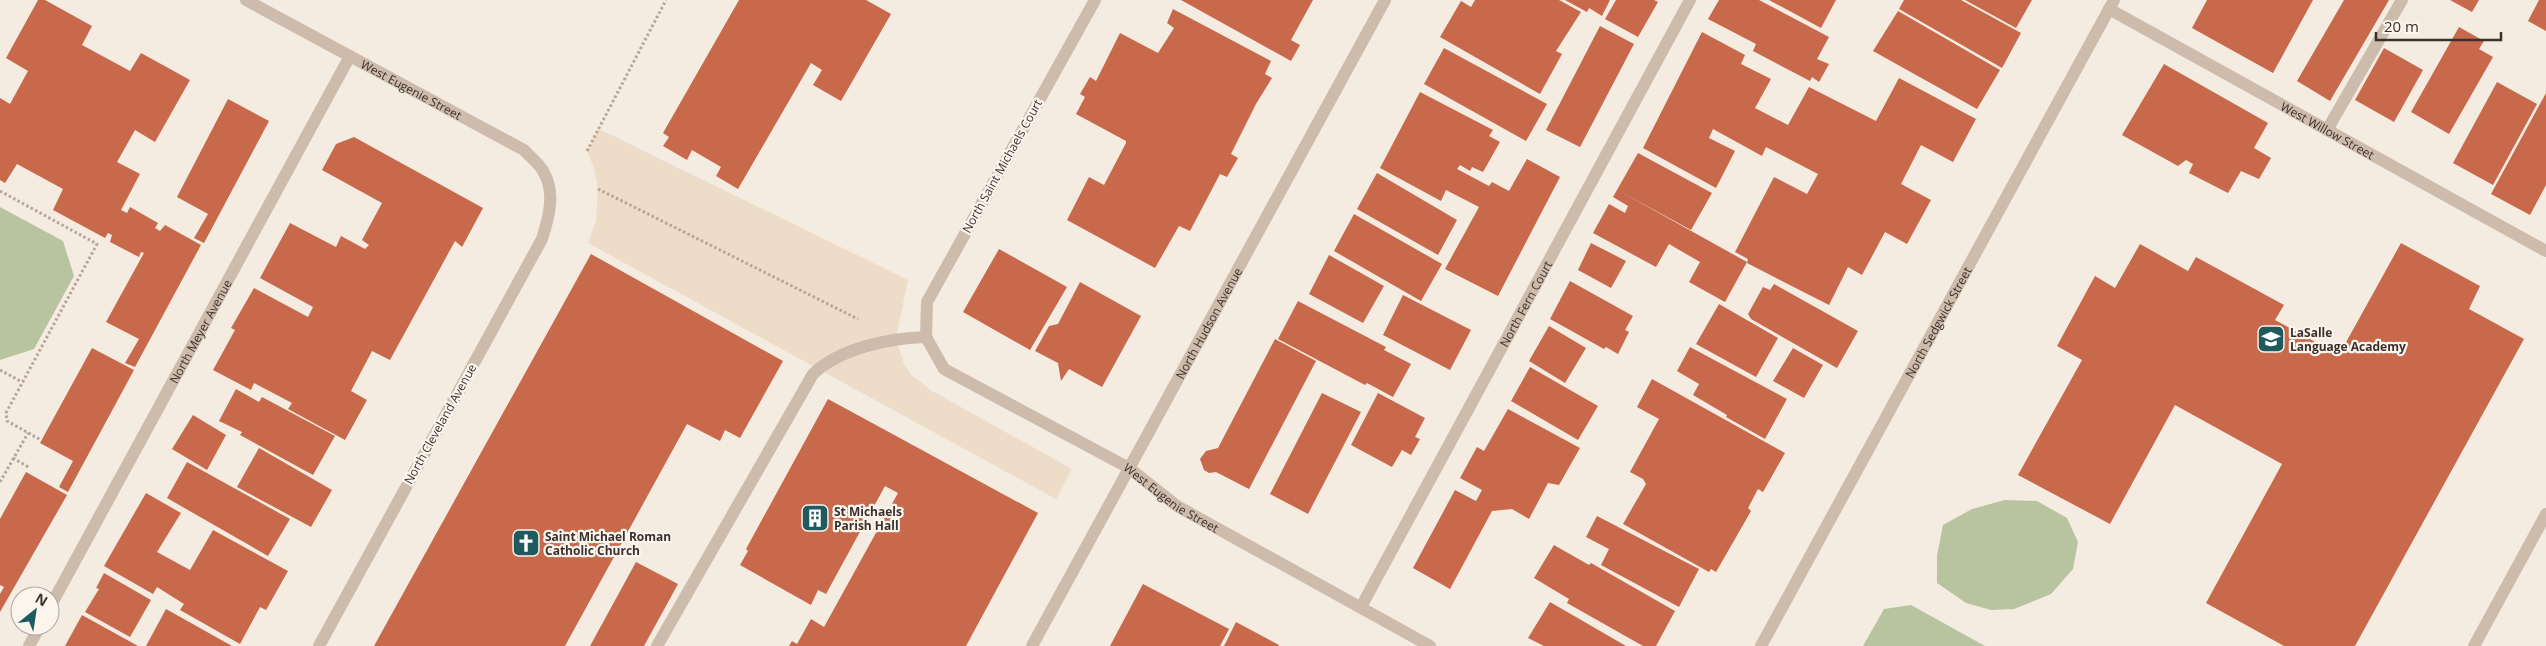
<svg xmlns="http://www.w3.org/2000/svg" width="2546" height="646" font-family="'Open Sans',sans-serif">
<style>
.green{fill:#b8c4a0}
.plaza{fill:#ecdcc8}
.building{fill:#c8694b}
.lines{fill:none;stroke-linecap:round;stroke-linejoin:round}
.path{stroke:#b9a596;stroke-width:3;stroke-dasharray:2.5 2.5;stroke-linecap:butt}
.service{stroke:#cdbbac;stroke-width:12}
.minor{stroke:#cdbbac;stroke-width:12}
.tertiary{stroke:#cdbbac;stroke-width:12}
.labels{text-anchor:middle;dominant-baseline:central;stroke-width:4.5;stroke-linejoin:round;paint-order:stroke}
.street-label{font-size:12px;fill:#3b302b;stroke:#fbf5ee}
.poi-label{font-size:12px;font-weight:bold;fill:#3b302b;stroke:#fbf5ee;text-anchor:start}
</style>
<rect width="100%" height="100%" fill="#f4ebe1"/>
<path class="green" d="M0,207L63,241L74,276L34,349L0,360Z
M2005,500L2037,501L2067,518L2078,542L2073,569L2051,594L2014,609L1991,610L1966,603L1937,583V556L1943,525L1972,509Z
M1911,605L1985,646H1863L1884,609Z"/>
<path class="plaza" d="M599,129L908,280L896,338L904,364L911,375L932,391L1072,469L1056,499L588,243L596,221L598,189L594,168L587,151Z"/>
<path class="building" d="M38,0H45L92,26L82,45L130,71L141,53L190,80L155,142L135,130L117,162L140,174L121,210L127,213L130,207L158,223L155,228L160,231L165,225L201,245L135,367L125,363L139,339L106,322L144,253L141,252L139,257L110,242L112,235L108,233L105,238L53,210L63,189L17,164L5,183L0,180V98L10,104L28,71L6,58Z
M739,0H866L891,14L841,101L813,85L822,70L811,63L738,189L716,176L721,167L692,150L687,160L663,146L669,137L663,133Z
M1181,0H1313L1291,40L1300,45L1291,61Z
M1475,0H1559L1581,12L1556,51L1562,54L1540,94L1440,37L1461,1L1471,7Z
M1565,0H1610L1602,16L1589,8L1587,12Z
M1616,0H1654L1658,2L1638,37L1605,19Z
M1719,0H1759L1829,37L1817,59L1829,64L1819,82L1812,77L1810,81L1753,51L1756,44L1708,19Z
M1769,0H1836L1821,28Z
M1904,0H1961L2021,33L2002,68L1899,9Z
M1965,0H2032L2016,28Z
M2207,0H2313L2273,73L2192,28Z
M2344,0H2389L2330,101L2297,81Z
M2450,0H2479L2472,12Z
M2539,0H2546V31L2528,21Z
M1173,9L1271,61L1265,74L1272,78L1256,104L1231,154L1238,158L1227,177L1220,174L1190,231L1179,226L1155,268L1067,220L1089,177L1104,185L1126,143V141L1076,114L1085,97L1080,94L1090,77L1096,81L1120,33L1158,53L1174,28L1167,23Z
M1898,11L2000,70L1977,109L1873,51Z
M1600,26L1634,44L1580,147L1546,130Z
M2459,27L2484,41L2479,49L2493,57L2449,134L2411,112Z
M1702,32L1745,55L1741,64L1771,79L1755,108L1788,125L1809,87L1876,121L1899,78L1976,119L1953,162L1921,145L1901,184L1931,200L1907,244L1885,232L1862,275L1848,267L1829,305L1747,263L1748,259L1735,252L1774,177L1807,194L1818,174L1766,147L1762,156L1713,129L1709,138L1735,151L1716,188L1643,148Z
M1444,48L1547,104L1526,141L1424,84Z
M2384,48L2423,70L2394,122L2355,100Z
M2164,64L2268,123L2254,148L2271,158L2259,179L2241,171L2228,193L2189,173L2193,164L2186,160L2178,166L2122,135Z
M2497,82L2537,104L2493,185L2453,163Z
M1420,92L1493,130L1489,136L1500,142L1483,172L1472,167L1470,171L1460,165L1457,169L1489,186L1492,182L1509,191L1527,159L1560,177L1498,296L1445,269L1479,207L1446,190L1441,201L1380,168Z
M2546,93V185L2530,215L2491,194Z
M228,99L269,121L204,243L194,238L208,214L177,197Z
M354,137L483,208L462,247L455,241L390,360L372,351L351,391L367,400L345,440L288,409L292,403L254,383L251,390L213,370L235,330L231,328L254,288L308,317L313,307L260,278L290,223L336,247L341,236L365,249L369,245L362,240L382,203L322,170L336,144Z
M1638,153L1712,193L1691,230L1621,192L1747,262L1725,302L1689,282L1700,262L1669,244L1656,267L1593,233L1609,204L1625,213L1628,206L1613,197Z
M1377,173L1457,220L1438,255L1357,209Z
M1354,214L1442,264L1421,301L1334,251Z
M1591,243L1626,261L1611,288L1578,270Z
M2401,243L2480,286L2469,309L2524,339L2355,646H2284L2206,603L2282,464L2175,405L2110,524L2018,475L2082,360L2057,346L2095,276L2115,288L2140,244L2188,271L2196,257L2284,305L2275,320L2339,355Z
M999,249L1067,287L1030,350L963,312Z
M591,254L783,361L740,438L725,430L720,441L687,424L565,646H374Z
M1329,255L1384,286L1363,323L1309,294Z
M1570,281L1633,316L1625,330L1629,332L1618,354L1606,347L1604,349L1550,319Z
M1080,282L1141,316L1102,387L1069,369L1061,381L1058,363L1035,351L1049,326L1058,324Z
M1774,284L1858,331L1837,368L1751,319L1748,314L1763,287L1770,290Z
M1403,295L1471,330L1450,370L1383,335Z
M1298,301L1386,347L1384,350L1411,364L1393,397L1367,383L1365,385L1278,339Z
M1719,304L1778,338L1756,377L1696,344Z
M1549,326L1586,348L1565,383L1529,361Z
M1275,339L1316,361L1249,489L1216,472L1209,473L1204,470L1200,459L1206,451L1218,448Z
M1690,347L1787,399L1765,439L1726,417L1727,415L1693,395L1699,384L1677,371Z
M92,348L134,370L68,492L59,487L73,461L40,443Z
M1793,348L1823,365L1804,398L1773,381Z
M1530,367L1598,406L1578,440L1511,401Z
M1652,379L1785,453L1763,492L1758,489L1748,508L1751,511L1716,572L1711,569L1709,572L1623,524L1646,484L1643,479L1630,472L1659,419L1637,407Z
M236,389L259,402L262,397L335,436L313,475L240,435L242,432L219,421Z
M1322,393L1361,412L1308,514L1270,494Z
M1378,393L1425,418L1415,437L1420,439L1411,455L1402,450L1392,467L1351,445Z
M828,399L1038,513L966,646H789L792,641L797,644L811,619L824,627L898,493L885,486L826,594L818,590L811,605L740,565L748,551L746,549Z
M1508,409L1580,448L1559,485L1548,483L1529,519L1512,509L1492,511L1450,589L1413,568L1455,490L1476,501L1482,490L1460,478L1477,447L1484,451Z
M193,415L226,435L207,470L172,449Z
M259,448L332,490L311,527L237,487Z
M187,462L290,519L268,556L167,498Z
M26,472L67,495L0,612V594L4,587L0,585V519Z
M146,493L181,513L157,552L190,570L213,530L288,571L266,610L260,607L240,644L180,610L184,604L157,587L153,594L104,566Z
M1597,516L1699,569L1679,607L1601,565L1609,549L1586,537Z
M1554,545L1589,565L1591,563L1675,611L1656,646H1643L1567,603L1569,599L1534,578Z
M636,562L678,584L644,646H590Z
M104,573L151,600L130,637L85,612L99,589L96,588Z
M1143,584L1229,629L1220,646H1110Z
M1550,602L1626,646H1544L1528,638Z
M166,609L232,646H146Z
M82,615L138,646H65Z
M1236,622L1279,645L1278,646H1224Z"/>
<g class="lines">
<path class="path" d="M587,151L666,0
M598,189L858,319
M0,191L97,244L6,413L7,421L41,440
M0,370L22,382
M13,458L30,468
M0,482L28,433"/>
<path class="service" d="M2327,130L2402,0
M657,646L813,374C840,348 890,338 926,337"/>
<g class="minor">
<path id="s1" d="M246,0L524,150C530,157 539,163 543,171C556,192 549,217 542,239L319,646"/>
<path id="s2" d="M1095,0L927,302L926,337L944,369L1129,468L1177,506L1430,646"/>
<path id="s3" d="M2109,9L2546,251"/>
<path id="s4" d="M50,607L350,56"/>
<path id="s5" d="M1361,607L1690,0"/>
<path d="M29,646L40,626"/>
<path id="s6" d="M1032,646L1385,0"/>
<path d="M2474,646L2546,514"/>
</g>
<path class="tertiary" id="s7" d="M1761,646L2114,0"/>
</g>
<defs>
<g id="school-square" transform="scale(1.4375)"><rect x="-9" y="-9" width="18" height="18" rx="4" fill="#1f5a5e" stroke="#fbf5ee"/><path d="M0-5L7-2L0 1L-7-2ZM-4 1L0 2.5L4 1V4Q0 6-4 4Z" fill="#fff"/></g>
<g id="building-square" transform="scale(1.4375)"><rect x="-9" y="-9" width="18" height="18" rx="4" fill="#1f5a5e" stroke="#fbf5ee"/><path d="M-4-6H4V6H1V3H-1V6H-4ZM-2.5-4.3h1.7v1.8h-1.7ZM.8-4.3h1.7v1.8H.8ZM-2.5-1h1.7V.8h-1.7ZM.8-1h1.7V.8H.8Z" fill="#fff"/></g>
<g id="church-square" transform="scale(1.4375)"><rect x="-9" y="-9" width="18" height="18" rx="4" fill="#1f5a5e" stroke="#fbf5ee"/><path d="M-1.2-6h2.4v3.5h3.3v2.4h-3.3V6h-2.4V-.1h-3.3v-2.4h3.3Z" fill="#fff"/></g>
</defs>
<g fill-rule="evenodd">
<use href="#school-square" x="2271" y="339"/>
<use href="#building-square" x="815" y="518"/>
<use href="#church-square" x="526" y="543"/>
</g>
<g class="labels">
<g class="street-label">
<text stroke="none"><textPath href="#s1" startOffset="188">West Eugenie Street</textPath></text>
<text stroke="none"><textPath href="#s3" startOffset="250">West Willow Street</textPath></text>
<text transform="translate(1002 166) rotate(-61)">North Saint Michaels Court</text>
<text stroke="none"><textPath href="#s5" startOffset="345">North Fern Court</textPath></text>
<text stroke="none"><textPath href="#s6" startOffset="368">North Hudson Avenue</textPath></text>
<text stroke="none"><textPath href="#s7" startOffset="369">North Sedgwick Street</textPath></text>
<text stroke="none"><textPath href="#s4" startOffset="314">North Meyer Avenue</textPath></text>
<text transform="translate(440 424) rotate(-61)">North Cleveland Avenue</text>
<text stroke="none"><textPath href="#s2" startOffset="679">West Eugenie Street</textPath></text>
</g>
<g class="poi-label">
<text x="2290" y="332">LaSalle<tspan x="2290" dy="14">Language Academy</tspan></text>
<text x="834" y="511">St Michaels<tspan x="834" dy="14">Parish Hall</tspan></text>
<text x="545" y="536">Saint Michael Roman<tspan x="545" dy="14">Catholic Church</tspan></text>
</g>
</g>
<g transform="translate(35 611) rotate(30)"><circle r="24" fill="#fbf5ee" stroke="#aea6a0"/>
<path d="M0-4L9 19L0 12L-9 19Z" fill="#1f5a5e"/>
<text y="-8" font-size="14" font-weight="bold" text-anchor="middle" fill="#3b302b">N</text>
</g>
<path d="M2376 32v8h125v-8" fill="none" stroke="#3b302b" stroke-width="2.5"/>
<text x="2384" y="32" font-size="15" fill="#3b302b" stroke="#fbf5ee" stroke-width="4" paint-order="stroke">20 m</text>
</svg>
